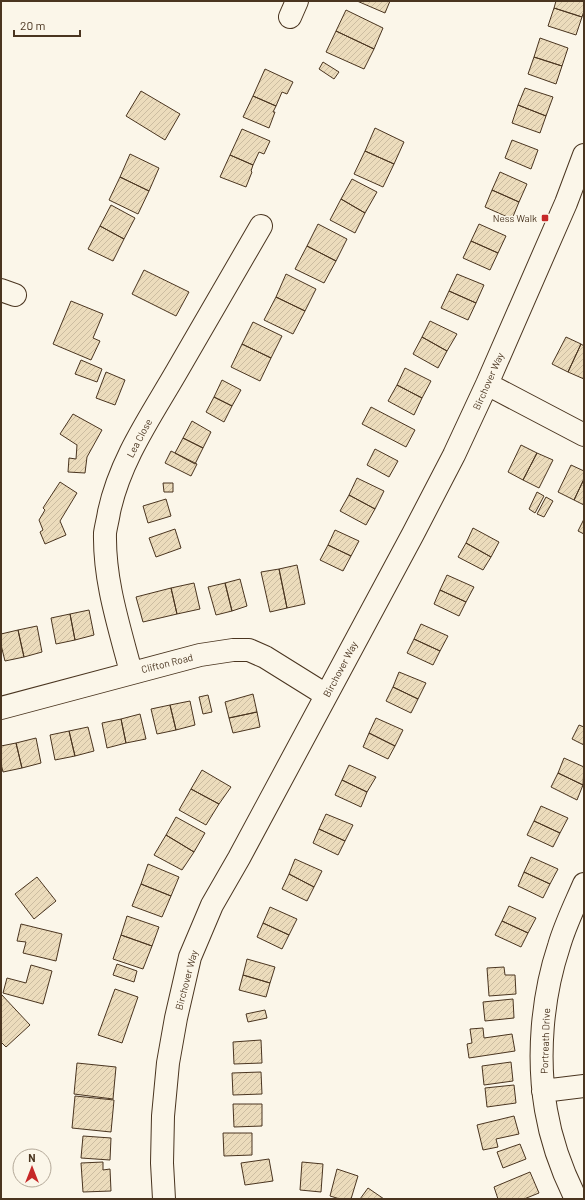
<svg xmlns="http://www.w3.org/2000/svg" width="585" height="1200" font-family="Barlow,sans-serif">
<style>
.building{fill:url(#building-hatch);stroke:#4a3520}
.lines{fill:none;stroke-linecap:round;stroke-linejoin:round}
.minor-casing{stroke:#4a3520;stroke-width:24}
.minor{stroke:#fbf6e9;stroke-width:22}
.poi-dot{fill:#c62828;stroke:#fbf6e9;stroke-width:1.5}
.labels{text-anchor:middle;dominant-baseline:central;stroke-width:3;stroke-linejoin:round;paint-order:stroke}
.poi-label{font-size:10px;fill:#4a3520;stroke:#fbf6e9;text-anchor:end}
.street-label{font-size:10px;fill:#4a3520;stroke:#fbf6e9}
</style>
<defs>
<pattern id="building-hatch" width="6" height="6" patternUnits="userSpaceOnUse"><rect width="6" height="6" fill="#ecdcbc"/><path d="M-1 1l2-2M0 6l6-6M5 7l2-2" fill="none" stroke="#ccbda1"/></pattern>
</defs>
<rect width="100%" height="100%" fill="#fbf6e9"/>
<path class="building" d="M357,1H390L385,13Z
M556,1H584V11L582,17L554,8Z
M554,8L582,17L576,35L548,26Z
M346,10L383,28L374,49L336,31Z
M336,31L374,49L364,69L326,52Z
M540,38L568,48L562,66L534,57Z
M534,57L562,66L556,84L528,74Z
M323,62L339,72L334,79L319,69Z
M265,69L293,82L287,94L282,92L276,106L253,96Z
M525,88L553,97L546,116L518,105Z
M141,91L180,114L165,140L126,116Z
M253,96L276,106L273,112H275L269,128L243,117Z
M518,105L546,116L540,133L512,123Z
M375,128L404,142L394,164L365,151Z
M242,129L270,141L264,154L259,152L253,165L230,155Z
M512,140L538,150L531,169L505,158Z
M365,151L394,164L383,187L354,174Z
M130,154L159,168L149,191L120,177Z
M230,155L253,165L251,171L252,172L246,187L220,177Z
M500,172L527,184L519,202L492,190Z
M120,177L149,191L138,214L109,200Z
M352,179L377,192L365,213L341,199Z
M492,190L519,202L512,219L485,207Z
M341,199L365,213L355,233L330,220Z
M111,205L135,218L124,239L100,226Z
M318,224L347,239L336,261L307,246Z
M479,224L506,236L498,253L471,241Z
M100,226L124,239L113,261L88,249Z
M471,241L498,253L490,270L463,258Z
M307,246L336,261L324,283L295,269Z
M144,270L189,292L176,316L132,294Z
M286,274L316,289L305,311L276,297Z
M457,274L484,285L476,303L449,291Z
M449,291L476,303L468,320L441,308Z
M276,297L305,311L293,334L264,320Z
M71,301L103,314L93,338L100,341L91,360L53,344Z
M430,321L457,334L447,351L422,337Z
M253,322L282,336L271,358L242,344Z
M422,337L447,351L438,368L413,354Z
M566,337L581,344L568,372L552,364Z
M242,344L271,358L260,381L231,367Z
M581,344L584,346V379L568,372Z
M81,360L102,369L97,382L75,374Z
M405,368L431,381L422,398L397,385Z
M106,372L125,380L115,405L96,398Z
M222,380L241,390L232,406L214,397Z
M397,385L422,398L414,415L388,401Z
M214,397L232,406L224,422L206,412Z
M371,407L415,430L406,447L362,424Z
M73,414L102,430L87,457L85,473L68,472L69,458L76,459L77,445L60,434Z
M192,421L211,432L203,448L183,438Z
M183,438L203,448L195,464L175,453Z
M521,445L537,453L523,480L508,472Z
M375,449L398,461L389,477L367,465Z
M171,451L197,464L191,476L165,463Z
M537,453L553,460L539,488L523,480Z
M571,465L584,471V479L574,500L558,492Z
M357,478L384,491L375,509L349,495Z
M584,479V505L574,500Z
M60,482L77,493L60,521L66,535L45,544L40,532L43,530L39,520L45,510L43,508Z
M163,483H173V492H164Z
M537,492L544,496L535,513L529,509Z
M349,495L375,509L366,525L340,511Z
M546,497L553,501L544,517L537,514Z
M166,499L171,516L148,523L143,506Z
M584,519V534L578,531Z
M473,528L499,542L491,557L466,543Z
M175,529L181,548L156,557L149,538Z
M335,530L359,541L351,556L328,545Z
M466,543L491,557L483,570L458,557Z
M328,545L351,556L343,571L320,560Z
M297,565L305,604L287,608L279,569Z
M279,569L287,608L270,612L261,572Z
M447,575L474,587L466,602L440,590Z
M240,579L247,606L232,611L225,583Z
M194,583L200,609L177,614L171,588Z
M225,583L232,611L216,615L208,587Z
M171,588L177,614L143,622L136,597Z
M440,590L466,602L459,616L434,604Z
M89,610L94,635L75,640L70,614Z
M70,614L75,640L56,644L51,618Z
M421,624L448,636L440,651L414,639Z
M37,626L42,652L24,657L18,630Z
M18,630L24,657L5,661L1,645V634Z
M414,639L440,651L433,665L407,653Z
M399,672L426,683L418,699L393,687Z
M393,687L418,699L411,713L386,701Z
M253,694L257,712L229,718L225,702Z
M208,695L212,712L203,714L199,697Z
M190,701L195,725L176,730L170,705Z
M170,705L176,730L157,734L151,709Z
M257,712L260,727L233,733L229,718Z
M140,714L146,739L126,743L121,719Z
M376,718L403,730L395,746L369,733Z
M121,719L126,743L107,748L102,723Z
M579,725L584,727V745L572,739Z
M88,727L94,751L75,756L69,731Z
M69,731L75,756L55,760L50,735Z
M369,733L395,746L388,759L363,747Z
M36,738L41,763L22,768L16,743Z
M16,743L22,768L3,772L1,764V746Z
M564,758L584,767L583,785L558,773Z
M349,765L376,777L367,792L342,780Z
M202,770L231,787L219,804L191,789Z
M558,773L583,785L577,800L551,787Z
M342,780L367,792L361,807L335,795Z
M191,789L219,804L206,825L179,810Z
M541,806L568,818L560,833L534,821Z
M326,814L353,825L345,841L319,829Z
M176,817L205,833L194,852L166,835Z
M534,821L560,833L553,847L527,835Z
M319,829L345,841L338,855L313,843Z
M166,835L194,852L182,870L154,855Z
M531,857L558,869L550,884L524,872Z
M295,859L322,871L314,887L289,874Z
M148,864L179,877L171,896L141,884Z
M524,872L550,884L543,898L518,886Z
M289,874L314,887L307,901L282,889Z
M37,877L56,901L34,919L15,894Z
M141,884L171,896L162,917L132,906Z
M509,906L536,918L528,933L502,921Z
M270,907L297,919L289,935L263,923Z
M127,916L159,927L152,946L121,935Z
M502,921L528,933L521,947L495,935Z
M263,923L289,935L282,949L257,937Z
M21,924L62,934L56,961L23,953L26,942L17,941Z
M121,935L152,946L143,969L113,959Z
M247,959L275,967L270,983L243,975Z
M117,964L137,971L134,982L113,975Z
M31,965L52,971L43,1004L3,993L7,978L26,983Z
M504,967L505,975H515L516,994L489,996L487,968Z
M243,975L270,983L266,997L239,990Z
M115,989L138,997L122,1043L98,1035Z
M1,994L30,1025L6,1047L1,1042Z
M513,999L514,1018L485,1021L483,1002Z
M265,1010L267,1018L248,1022L246,1014Z
M483,1028L484,1038L512,1034L515,1051L469,1058L467,1044L472,1043L470,1029Z
M261,1040L262,1063L234,1064L233,1042Z
M511,1062L513,1081L484,1085L482,1066Z
M77,1063L116,1067L113,1099L74,1094Z
M261,1072L262,1094L233,1095L232,1073Z
M514,1085L516,1103L487,1107L485,1088Z
M75,1096L114,1100L111,1132L72,1128Z
M233,1104H262V1126L234,1127Z
M514,1116L519,1134L496,1139L498,1147L483,1150L477,1125Z
M223,1133H252V1155L224,1156Z
M83,1136L111,1138L110,1160L81,1158Z
M520,1144L526,1159L503,1168L497,1152Z
M269,1159L273,1181L245,1185L241,1163Z
M103,1162V1170L110,1169L111,1191L83,1192L81,1163Z
M302,1162L323,1164L321,1192L300,1190Z
M337,1169L358,1176L351,1199H340L330,1196Z
M530,1172L539,1193L524,1199H498L494,1187Z
M368,1188L384,1199H360Z"/>
<g class="lines">
<g class="minor-casing">
<path id="minor" d="M290,17L297,1
M1,290L15,295
M487,384L584,435
M131,672C119,626 104,581 105,533C106,526 108,519 109,512C120,460 151,416 177,371C205,323 233,274 261,226
M1,708L200,655L233,650H249L265,657L326,695
M543,1091L584,1086
M164,1199L162,1163L163,1116L168,1063L176,1018L190,957L212,905L239,858L413,534L454,455L487,384L566,203L584,155
M576,1199C562,1171 551,1140 546,1110C537,1057 542,997 559,946C565,925 575,905 584,884"/>
</g>
<use href="#minor" class="minor"/>
</g>
<rect class="poi-dot" x="541" y="214" width="8" height="8" rx="2"/>
<g class="labels">
<g class="poi-label">
<text x="537" y="218">Ness Walk</text>
</g>
<g class="street-label">
<text transform="translate(488 381) rotate(-66)">Birchover Way</text>
<text transform="translate(139 438) rotate(-62)">Lea Close</text>
<text transform="translate(167 663) rotate(-14)">Clifton Road</text>
<text transform="translate(340 669) rotate(-62)">Birchover Way</text>
<text transform="translate(186 980) rotate(-75)">Birchover Way</text>
<text transform="translate(545 1041) rotate(-88)">Portreath Drive</text>
</g>
</g>
<rect width="585" height="1200" fill="none" stroke="#4a3520" stroke-width="4"/>
<g transform="translate(32 1168)"><circle r="19" fill="#fbf6e9" stroke="#b4a999"/>
<path d="M0-3L7 15L0 10L-7 15Z" fill="#c62828"/>
<text y="-6" font-size="11" font-weight="bold" text-anchor="middle" fill="#4a3520">N</text>
</g>
<path d="M14 30v6h66v-6" fill="none" stroke="#4a3520" stroke-width="2"/>
<text x="20" y="30" font-size="12" fill="#4a3520" stroke="#fbf6e9" stroke-width="3" paint-order="stroke">20 m</text>
</svg>
